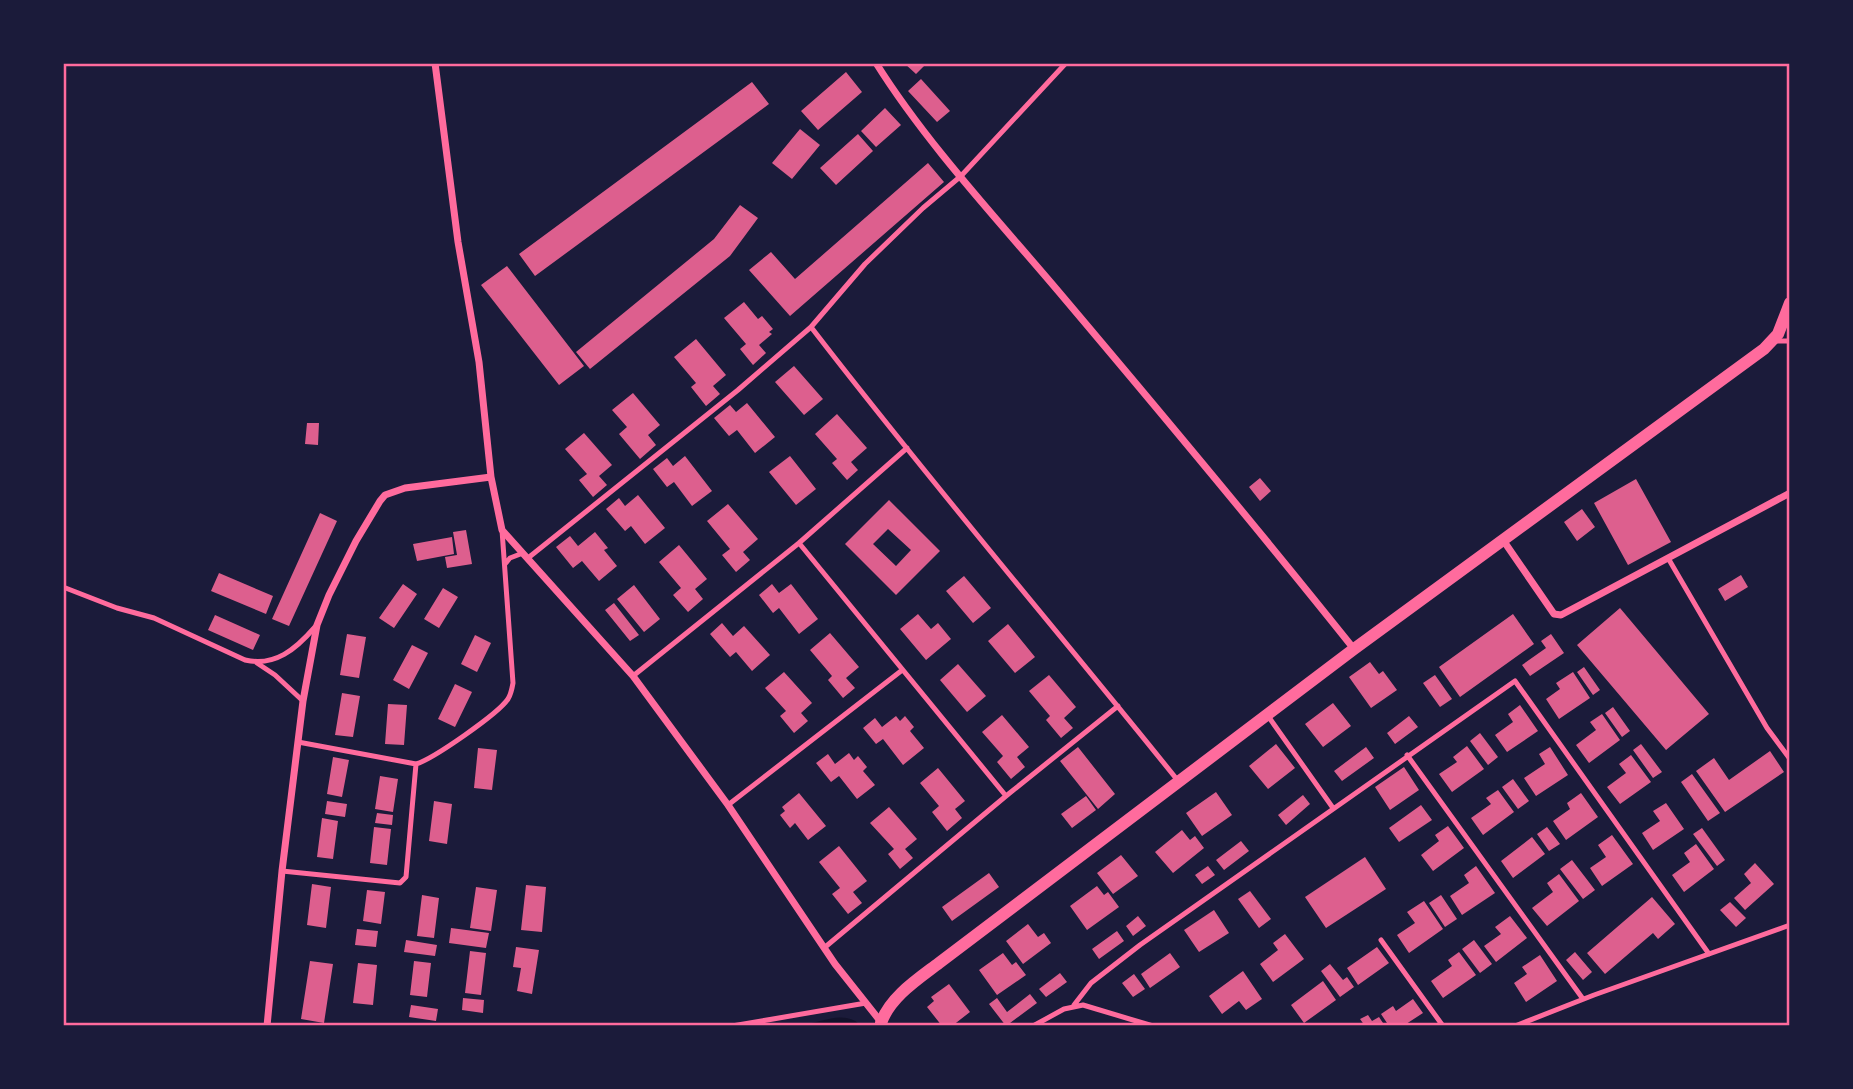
<svg xmlns="http://www.w3.org/2000/svg" width="1853" height="1089" font-family="Overpass,sans-serif">
<style>
.lines{fill:none;stroke-linecap:round;stroke-linejoin:round}
.stream{stroke:#12122b;stroke-width:6}
.building{fill:#dd5f8e;fill-rule:evenodd}
.service{stroke:#ff6b9d;stroke-width:5}
.minor{stroke:#ff6b9d;stroke-width:7}
.tertiary{stroke:#ff6b9d;stroke-width:12}
.neatline{fill:none;stroke:#ff6b9d;stroke-width:2.5}
</style>
<rect width="100%" height="100%" fill="#1b1b3a"/>
<g class="lines">
<path class="stream" d="M812,1026C826,1023 846,1015 857,1026"/>
</g>
<path class="building" d="M904,63H927L916,74Z
M846,72L862,92L818,130L801,111Z
M921,79L950,111L937,122L908,91Z
M752,82L769,104L535,276L519,254Z
M885,108L901,125L876,147L861,131Z
M800,129L820,145L792,179L772,163Z
M858,134L873,151L836,185L820,168Z
M928,163L944,182L790,316L749,270L771,252L795,279Z
M740,205L758,218L730,256L590,369L576,352L714,239Z
M507,266L584,366L559,385L481,285Z
M744,302L758,319L762,316L773,329L769,332L772,334L759,345L766,353L753,365L740,349L746,344L724,318Z
M696,339L726,375L713,386L720,394L706,406L691,387L696,383L674,357Z
M794,366L823,399L804,415L775,382Z
M633,393L660,425L648,435L656,445L640,459L619,434L627,427L612,410Z
M747,403L775,437L755,453L737,430L729,436L714,418L730,405L736,412Z
M837,414L867,448L851,462L858,470L847,480L832,463L837,459L815,434Z
M307,423H319L318,445L305,444Z
M584,433L612,465L599,476L607,485L593,497L579,480L587,474L565,449Z
M685,456L712,491L692,506L674,482L667,487L653,469L667,458L673,466Z
M790,456L816,489L796,505L769,472Z
M1260,478L1271,491L1260,501L1249,487Z
M1636,479L1671,542L1628,565L1594,503Z
M638,495L665,528L645,544L631,526L625,531L606,509L619,498L625,506Z
M889,500L940,551L896,595L845,544ZM888,529L911,550L896,566L873,544Z
M728,504L758,539L743,552L750,560L736,572L722,555L730,549L707,521Z
M1582,509L1595,527L1577,541L1564,522Z
M320,513L337,521L289,626L272,619Z
M466,530L472,564L447,568L445,557L457,555L453,532Z
M595,532L608,548L604,550L617,566L599,581L582,561L573,568L556,547L570,536L578,546Z
M452,537L454,554L417,561L413,544Z
M679,545L707,579L695,589L703,599L688,612L673,595L681,588L659,562Z
M219,573L273,596L266,614L211,591Z
M1741,575L1748,587L1725,601L1718,589Z
M964,576L991,608L973,623L946,591Z
M403,584L417,594L394,628L379,618Z
M772,584L779,593L791,584L818,619L799,634L779,608L773,613L759,595Z
M634,585L660,619L644,632L617,599Z
M443,588L458,597L439,628L424,619Z
M614,603L639,635L630,641L605,610Z
M1620,608L1709,714L1666,750L1577,645Z
M918,614L931,629L938,623L951,639L926,660L900,629Z
M1513,614L1534,644L1460,697L1439,667Z
M215,615L260,635L253,650L208,630Z
M722,623L733,636L744,626L770,655L752,671L736,652L730,657L710,634Z
M1008,624L1035,657L1015,673L988,641Z
M830,633L859,667L846,678L855,688L843,698L828,680L832,676L810,650Z
M347,634L366,637L359,678L340,675Z
M1551,634L1564,653L1530,676L1522,665L1546,648L1541,641Z
M475,635L491,643L477,672L461,664Z
M412,645L428,653L409,689L393,680Z
M1370,662L1379,674L1383,671L1397,690L1371,708L1349,677Z
M958,664L986,696L967,712L940,680Z
M1584,667L1600,690L1593,695L1577,672Z
M784,672L812,703L801,713L808,721L794,733L780,716L786,711L765,688Z
M1573,672L1590,698L1559,719L1546,699L1560,689L1556,683Z
M1049,675L1076,707L1064,718L1073,728L1061,738L1046,720L1050,716L1029,691Z
M1435,675L1452,699L1440,707L1423,683Z
M455,684L472,692L455,727L438,719Z
M342,693L360,696L353,737L335,735Z
M1333,703L1351,726L1323,747L1305,724Z
M388,704L407,705L404,745L385,744Z
M1520,705L1538,731L1507,752L1495,735L1513,722L1508,714Z
M1613,707L1630,731L1622,737L1605,713Z
M1602,714L1620,740L1589,763L1576,745L1596,730L1590,722Z
M1002,715L1029,747L1017,757L1025,767L1011,779L997,762L1003,756L982,732Z
M896,716L900,721L905,716L914,727L910,731L924,748L903,765L883,739L876,744L863,728L875,718L882,727Z
M1409,716L1418,727L1395,744L1387,733Z
M1480,733L1498,757L1488,765L1470,741Z
M1276,744L1295,768L1268,789L1249,766Z
M1641,744L1662,772L1653,778L1633,750Z
M1467,746L1484,769L1452,792L1439,774L1457,762L1453,757Z
M1078,747L1115,794L1098,809L1060,761Z
M1366,747L1374,758L1342,781L1334,771Z
M1550,747L1568,775L1536,796L1524,778L1545,764L1539,754Z
M478,748L497,750L492,790L474,788Z
M1770,751L1784,772L1725,812L1696,771L1714,758L1729,780Z
M849,753L854,760L858,756L867,767L863,771L875,785L857,799L839,776L831,782L816,763L828,754L835,764Z
M1631,755L1651,782L1620,804L1607,787L1626,773L1619,764Z
M333,757L349,760L342,797L327,794Z
M1404,767L1419,790L1390,810L1375,787Z
M938,768L965,801L955,809L962,818L947,831L932,812L939,806L920,783Z
M1692,774L1720,813L1708,821L1681,782Z
M380,776L398,779L393,812L375,809Z
M1513,779L1529,801L1518,809L1502,787Z
M1498,790L1514,812L1483,835L1471,818L1491,804L1486,798Z
M1216,792L1232,815L1202,836L1186,813Z
M799,793L826,826L808,840L795,823L790,828L780,815L785,811L782,807Z
M1581,793L1598,817L1566,840L1553,821L1570,809L1567,803Z
M1303,795L1310,804L1286,825L1278,815Z
M1086,796L1096,810L1072,828L1061,814Z
M327,801L347,804L345,817L325,814Z
M434,801L452,804L447,844L429,841Z
M1666,803L1684,829L1653,850L1642,833L1660,821L1653,811Z
M1421,805L1432,820L1399,842L1389,828Z
M889,807L917,839L905,849L913,858L900,869L888,854L894,849L870,823Z
M377,813L393,815L392,825L375,823Z
M322,818L338,821L333,859L317,857Z
M1448,826L1464,848L1433,871L1421,855L1439,841L1435,835Z
M374,827L391,829L387,865L370,863Z
M1547,827L1560,844L1549,851L1537,834Z
M1702,828L1725,860L1717,866L1693,834Z
M1182,830L1190,840L1195,836L1204,848L1173,873L1155,852Z
M1612,835L1633,864L1602,886L1590,868L1606,857L1598,845Z
M1532,837L1545,854L1513,878L1501,861Z
M1241,841L1249,851L1224,870L1216,860Z
M1696,844L1714,869L1684,892L1672,875L1690,862L1684,853Z
M839,846L867,881L853,892L862,903L848,914L832,894L840,888L819,862Z
M1121,855L1138,876L1113,894L1097,873Z
M1365,857L1386,889L1326,928L1305,897Z
M1572,860L1595,890L1583,899L1560,869Z
M1755,863L1774,884L1745,910L1734,898L1751,883L1744,874Z
M1208,866L1215,875L1202,884L1195,875Z
M1476,866L1495,893L1462,915L1450,896L1469,883L1464,875Z
M989,873L999,887L952,921L942,907Z
M1559,874L1579,901L1547,926L1532,908L1553,892L1547,883Z
M312,884L331,887L326,928L307,925Z
M526,885L546,887L542,932L521,930Z
M1097,886L1104,895L1108,892L1119,907L1087,930L1070,906Z
M476,887L497,890L491,931L470,928Z
M367,890L385,892L381,924L363,921Z
M1250,891L1271,919L1259,928L1238,899Z
M422,895L439,898L434,938L417,936Z
M1441,895L1457,919L1445,927L1429,903Z
M1652,897L1675,924L1658,939L1653,933L1605,974L1587,953Z
M1424,901L1443,929L1409,953L1397,935L1415,923L1407,912Z
M1730,902L1746,918L1736,927L1720,910Z
M1214,910L1229,933L1199,952L1184,930Z
M1138,916L1146,926L1133,936L1126,926Z
M1510,916L1527,938L1496,962L1484,946L1501,934L1495,927Z
M1028,924L1038,937L1044,933L1051,943L1023,964L1006,941Z
M451,928L489,933L486,948L449,943Z
M357,929L378,931L376,947L355,945Z
M1117,931L1124,941L1099,959L1092,949Z
M1285,934L1304,959L1273,982L1260,964L1278,950L1273,943Z
M406,940L437,945L435,956L404,952Z
M1474,940L1492,964L1480,973L1462,949Z
M516,947L539,950L532,994L517,991L521,968L513,967Z
M1377,947L1389,963L1358,985L1347,968Z
M470,951L486,953L481,995L465,993Z
M1459,952L1476,975L1443,998L1431,981L1452,966L1448,960Z
M1575,952L1592,972L1583,980L1566,960Z
M1003,953L1012,965L1016,962L1026,975L997,995L979,970Z
M1170,953L1180,967L1150,988L1141,974Z
M1540,955L1557,981L1526,1002L1514,983L1527,974L1522,967Z
M310,961L333,964L324,1023L301,1019Z
M414,961L431,963L427,997L410,995Z
M358,963L377,965L373,1005L353,1003Z
M1330,964L1343,980L1347,977L1354,987L1340,997L1321,971Z
M1243,971L1262,999L1246,1010L1239,1001L1222,1014L1209,996Z
M1060,973L1067,982L1046,997L1039,989Z
M1134,974L1145,989L1133,997L1122,983Z
M1323,981L1336,1000L1304,1023L1291,1005Z
M949,984L970,1012L952,1026H942L927,1007L934,1001L931,997Z
M1030,994L1037,1003L1006,1026L989,1004L997,998L1007,1012Z
M463,998L484,1000L483,1013L462,1010Z
M1413,999L1423,1013L1403,1026H1389L1381,1014L1393,1006L1396,1011Z
M411,1005L438,1009L436,1021L409,1017Z
M1368,1015L1372,1021L1379,1017L1385,1026H1365L1360,1019Z"/>
<g class="lines">
<path class="service" d="M811,327L865,264L923,208L961,176L1066,63
M1773,341H1790
M799,543L1006,796
M528,558L738,390L811,327C930,482 1057,630 1179,782
M1668,558L1767,728L1790,759
M505,564L510,558L523,553
M63,587L117,608L154,618L245,660C275,667 296,649 315,627
M257,663L275,675L303,701
M633,676L799,543L907,448
M1268,716L1333,808
M298,742L416,764C433,759 498,714 508,699C511,694 512,689 513,683L502,530
M1407,755L1583,999
M728,805L901,671
M282,871L400,883L406,877L416,764
M1381,940L1443,1026
M824,948L1006,796L1118,706
M1074,1005L1091,983L1140,945L1515,681L1709,954
M732,1026L866,1003
M1033,1026L1064,1009L1083,1005L1153,1026
M1515,1026L1594,995L1790,925"/>
<path class="minor" d="M435,63L458,242L479,362L491,477L502,530L633,676L728,805L835,964L881,1022
M876,63C928,146 1001,223 1064,298C1162,414 1259,530 1354,649
M1503,540L1554,614L1561,615L1790,493
M267,1026L282,871L303,701L317,625L329,595L356,541L380,501L385,495L405,488L491,477"/>
<path class="tertiary" d="M881,1023C890,997 918,979 939,963L1354,649L1764,349L1778,334L1790,303"/>
</g>
<rect width="1853" height="1089" fill="none" stroke="#1b1b3a" stroke-width="130"/>
<rect x="65" y="65" width="1723" height="959" class="neatline"/>
</svg>
